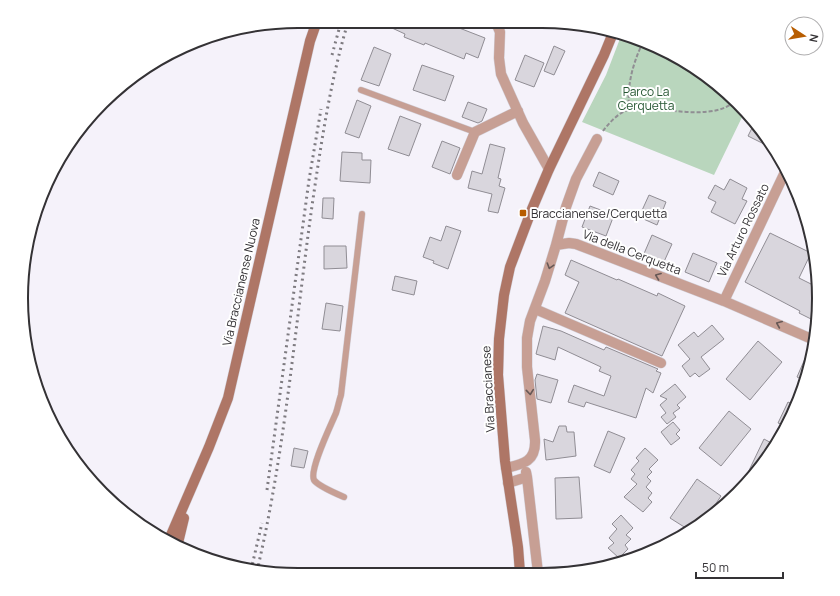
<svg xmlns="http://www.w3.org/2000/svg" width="840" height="596" font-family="Manrope,sans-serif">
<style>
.green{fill:#b9d6bd}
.building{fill:#d9d6dd;stroke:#908d94}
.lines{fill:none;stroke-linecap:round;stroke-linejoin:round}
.lane-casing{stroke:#d2cfd7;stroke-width:7}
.street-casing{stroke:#d2cfd7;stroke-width:11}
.secondary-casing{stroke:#d2cfd7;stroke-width:11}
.path{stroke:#908e93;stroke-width:2;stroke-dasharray:4 2;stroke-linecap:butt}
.lane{stroke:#c79f94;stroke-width:6}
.street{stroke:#c79f94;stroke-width:10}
.secondary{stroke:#ae7666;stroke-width:10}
.rail{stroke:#7e7b80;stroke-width:3;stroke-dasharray:2 4;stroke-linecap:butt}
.oneway{stroke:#675856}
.poi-dot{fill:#b85d00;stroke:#fff;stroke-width:1.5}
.labels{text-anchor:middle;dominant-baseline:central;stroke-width:4;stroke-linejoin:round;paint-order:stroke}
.park-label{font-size:12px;fill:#255632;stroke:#fff}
.poi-label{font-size:12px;fill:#343235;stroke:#fff;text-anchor:start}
.street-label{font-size:12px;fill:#343235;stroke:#fff}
.rim{fill:none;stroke:#343235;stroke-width:2}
</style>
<rect width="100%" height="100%" fill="#f5f2fa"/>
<path class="green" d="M621,36L660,50L659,54L695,70L745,111L714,175L582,122L606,75Z"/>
<path class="building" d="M379,22L449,24L485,38L478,58L466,53L464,59L425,43L424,45L404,37L405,34Z
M554,46L565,51L554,75L544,71Z
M374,47L391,54L379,86L361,80Z
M525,55L544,63L534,87L515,80Z
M422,65L454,76L445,101L413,90Z
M357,100L371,106L359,138L345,133Z
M468,102L487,109L482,121L478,123L462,117Z
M400,116L421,124L409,156L388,149Z
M755,122L759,128L774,149L748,136Z
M442,141L460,148L450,174L432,167Z
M490,144L505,148L498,178L501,179L499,186L505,188L498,213L488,211L492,194L468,188L472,171L482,174Z
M342,152L362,153V160H371L370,183L340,181Z
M599,172L619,181L613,195L593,186Z
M730,179L747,188L742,199L747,201L735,224L711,212L716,202L708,198L715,185L724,190Z
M649,195L666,202L657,225L639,217Z
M323,198H334L333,219L322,218Z
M590,206L614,215L606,236L582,227Z
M446,226L461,231L448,269L433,263L434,261L423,257L430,237L441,241Z
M770,233L811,253L799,278L817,287L818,316L817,322L799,313L800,311L745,282Z
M652,235L672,244L663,264L643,256Z
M324,246H346L347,268L324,269Z
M693,253L717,263L709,282L685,272Z
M571,260L617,280L618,279L657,296L658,293L685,306L662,356L565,313L579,282L565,275Z
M395,276L417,281L414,295L392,290Z
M326,303L343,306L340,331L322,329Z
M712,325L724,339L701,357L710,369L699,377L695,373L690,377L682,366L690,359L678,345L694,332L698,337Z
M543,326L561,331L604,350L606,347L658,369L656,371L661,373L653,393L646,388L636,418L586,402L584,407L568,402L574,385L604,396L611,376L599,371L601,367L558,347L555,360L536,354Z
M758,341L782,362L750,400L726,379Z
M810,347L813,348L810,369L805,381L797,377Z
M537,374L558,380L551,403L537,399L535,380Z
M675,384L686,397L677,405L680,408L673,413L676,417L667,424L661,417L666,413L660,405L667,399L660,396Z
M788,402L796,406L787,426L778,423Z
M729,411L751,429L721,466L699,448Z
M673,422L680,430L676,434L680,438L671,445L661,432Z
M559,426H566L567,432H574L576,456L546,460L544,439L553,442Z
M608,431L625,438L610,473L594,466Z
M764,439L775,445L762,466L745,484L743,483Z
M294,448L308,451L304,468L291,466Z
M645,448L658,460L649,469L652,472L647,477L651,481L646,487L652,493L648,498L652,502L643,512L624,497L637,484L631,479L635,474L631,470L639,461L636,458Z
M579,477L582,518L556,519L555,478Z
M697,479L721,496L705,520L689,530L670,518Z
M621,515L633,528L626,535L631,539L625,545L628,549L619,558L608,548L614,543L609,538L617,529L612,524Z"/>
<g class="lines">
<g class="lane-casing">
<path id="lane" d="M361,90L475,132
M344,497C337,494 318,486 314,480C309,470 331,425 336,413C338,407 339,401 341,395L362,214"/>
</g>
<g class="street-casing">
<path id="street" d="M497,25L500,32L499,58L501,74L523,123L549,169
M457,175L475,132L518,111
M556,245L566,207L576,179L597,139
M724,301L786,170
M535,309L661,363
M506,468C524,464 536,461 535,440L527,367V338L530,321L545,281L556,245L569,243L576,244L724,301L814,340
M527,477L538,573
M508,483L527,477L526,472"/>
</g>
<g class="secondary-casing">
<path id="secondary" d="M168,542L209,447L228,398L310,41L317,21
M177,547L184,518
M520,573L518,547L505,461L498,375L499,339L504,295L510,267L532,209L549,169L604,55L613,33"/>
</g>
<path class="path" d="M629,110C627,86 632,66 642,44
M603,131C609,123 618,113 628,110C637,107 647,109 656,109C679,111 715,118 734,102"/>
<use href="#lane" class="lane"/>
<use href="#street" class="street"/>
<use href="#secondary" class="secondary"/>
<path class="rail" d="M332,55L341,22
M267,490L309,180L321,109
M251,570L262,523
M257,571C285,452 295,327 312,206C321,144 330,82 348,22"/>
</g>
<defs><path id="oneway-chevron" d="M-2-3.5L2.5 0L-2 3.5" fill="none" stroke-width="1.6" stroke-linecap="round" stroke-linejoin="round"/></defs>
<g class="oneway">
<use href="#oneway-chevron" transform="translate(550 266) rotate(107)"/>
<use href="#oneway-chevron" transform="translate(658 276) rotate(-159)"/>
<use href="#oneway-chevron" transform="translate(779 324) rotate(-157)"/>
<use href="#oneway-chevron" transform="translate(530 392) rotate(84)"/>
</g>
<rect class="poi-dot" x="519" y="209" width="8" height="8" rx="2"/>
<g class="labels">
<g class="park-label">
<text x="646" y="91">Parco La<tspan x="646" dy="14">Cerquetta</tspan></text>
</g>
<g class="poi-label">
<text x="531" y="213">Braccianense/Cerquetta</text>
</g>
<g class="street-label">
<text transform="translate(743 230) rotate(-64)">Via Arturo Rossato</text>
<text transform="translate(632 252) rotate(21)">Via della Cerquetta</text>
<text transform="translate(241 282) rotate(-77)">Via Braccianense Nuova</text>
<text transform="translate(488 389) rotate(-93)">Via Braccianese</text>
</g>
</g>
<path d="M0 0H840V596H0ZM298 28H542A270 270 0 0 1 812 298V298A270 270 0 0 1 542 568H298A270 270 0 0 1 28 298V298A270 270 0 0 1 298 28Z" fill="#fff" fill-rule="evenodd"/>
<path class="rim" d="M298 28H542A270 270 0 0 1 812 298V298A270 270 0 0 1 542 568H298A270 270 0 0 1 28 298V298A270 270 0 0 1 298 28Z"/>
<g transform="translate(804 36) rotate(102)"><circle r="19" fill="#ffffff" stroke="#aeadae"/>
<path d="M0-3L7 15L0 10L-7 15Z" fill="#b85d00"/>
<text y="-6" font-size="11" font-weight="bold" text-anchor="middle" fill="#343235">N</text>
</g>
<path d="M696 572v6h87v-6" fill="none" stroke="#343235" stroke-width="2"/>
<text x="702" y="572" font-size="12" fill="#343235" stroke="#ffffff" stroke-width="3" paint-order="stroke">50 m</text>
</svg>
